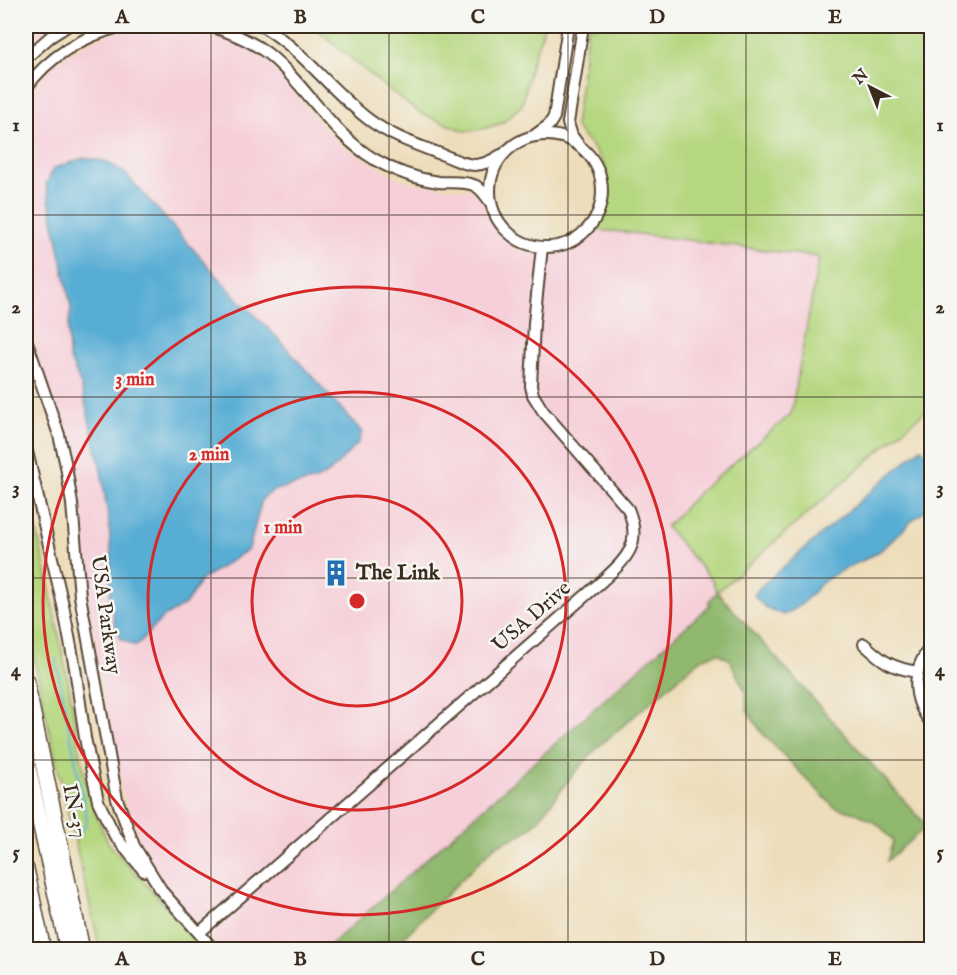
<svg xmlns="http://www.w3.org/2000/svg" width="957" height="975" font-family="'IM FELL English',serif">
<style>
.built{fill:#f6cfd8}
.green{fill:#b5d77f;stroke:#78804e;stroke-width:1.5}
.forest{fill:#90b86e;stroke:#667146;stroke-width:1.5}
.water{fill:#58add4;stroke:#4a6c79;stroke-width:1.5}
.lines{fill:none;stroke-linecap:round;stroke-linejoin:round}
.stream{stroke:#58add4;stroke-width:2}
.minor-casing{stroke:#564535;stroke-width:14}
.highway-casing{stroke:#564535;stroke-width:18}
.minor{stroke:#fff;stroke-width:10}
.highway{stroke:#fff;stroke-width:15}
.grid{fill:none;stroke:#3b2a1e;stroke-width:1.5;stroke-opacity:0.55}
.ring{fill:none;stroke:#d62828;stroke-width:3}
.labels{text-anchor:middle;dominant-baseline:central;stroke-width:5;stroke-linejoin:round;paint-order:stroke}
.poi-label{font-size:21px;font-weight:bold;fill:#3b2a1e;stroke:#f6f6f2;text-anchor:start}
.street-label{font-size:21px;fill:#3b2a1e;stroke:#f6f6f2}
.centre{fill:#d62828;stroke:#f6f6f2;stroke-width:3}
.ring-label{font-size:18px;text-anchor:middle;font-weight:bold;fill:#d62828;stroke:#f6f6f2;stroke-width:5;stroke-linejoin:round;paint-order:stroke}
.neatline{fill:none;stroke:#3b2a1e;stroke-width:2}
.grid-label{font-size:20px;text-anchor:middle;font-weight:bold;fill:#3b2a1e}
</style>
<rect width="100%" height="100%" fill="#f6f6f2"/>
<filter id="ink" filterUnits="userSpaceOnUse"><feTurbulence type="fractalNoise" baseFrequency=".0167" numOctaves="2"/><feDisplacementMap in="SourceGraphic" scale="12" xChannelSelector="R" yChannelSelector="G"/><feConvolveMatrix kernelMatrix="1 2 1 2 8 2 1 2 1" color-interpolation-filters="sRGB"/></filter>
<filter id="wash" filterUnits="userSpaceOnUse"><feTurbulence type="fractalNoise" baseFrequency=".008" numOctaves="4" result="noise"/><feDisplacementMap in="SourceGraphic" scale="24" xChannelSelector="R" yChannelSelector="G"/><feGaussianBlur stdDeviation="1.35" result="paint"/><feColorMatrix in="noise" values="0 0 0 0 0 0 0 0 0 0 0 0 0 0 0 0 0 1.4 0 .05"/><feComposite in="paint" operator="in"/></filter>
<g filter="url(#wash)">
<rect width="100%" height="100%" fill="#edddba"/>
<path class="built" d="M26,26H52L26,46Z
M147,26L195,27L235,40L253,49L272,65L328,134L345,148L402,180L419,184L473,191L482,200L488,219L497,232L511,244L521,248L543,254L569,250L585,242L595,230L624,232L819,257L791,414L698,493L667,526L712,580L717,592L709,602L710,605L326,949H220L175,899L140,844L122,791L95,653L74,483L66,440L26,318V97L53,65L69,54L89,42L111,33Z"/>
<path class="green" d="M313,26H543V31L531,64L522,105L502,123L483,129L464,131L420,113L379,82Z
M588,26H931V406L717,592L712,580L666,527L698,493L791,414L819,257L624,232L595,230C609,205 614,178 597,153C590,144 582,136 575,127Z
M26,480C41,547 55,614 68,681C78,736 83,794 109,844L205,949H100L50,734L26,619Z"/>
<path class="forest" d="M717,592L927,826L887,861L893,841L879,825L859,814L834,807L762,733L747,710L746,693L729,659L718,653L701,659L597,748L571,777L537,822L524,833L495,846L392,949H326L710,605L708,602Z"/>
<path class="water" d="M83,158L105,161L124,172L237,298L273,333L362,432L358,443L330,472L316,480L275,490L262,499L249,549L201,580L186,604L162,618L136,646L121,639L115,626L110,601L111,554L109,524L101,470L81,385L69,357L68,330L71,307L46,184L54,168Z
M921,448L931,456V508C908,518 897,541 875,554C856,565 839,569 822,583C809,595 801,609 783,615L765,607L754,596L759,588Z"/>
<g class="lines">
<path class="stream" d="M56,659L87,821L85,826L74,839"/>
</g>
</g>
<g filter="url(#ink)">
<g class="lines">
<g class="minor-casing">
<path id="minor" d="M210,26C230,32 250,40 267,53C307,85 330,133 374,159C394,171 417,179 439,182C450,183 466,181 476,186C482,190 487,197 491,203
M262,26C303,50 330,90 368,119C389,135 414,144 438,153C466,163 473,173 501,155
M26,58L50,37L67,26
M26,88C49,56 84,36 122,26
M535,135L549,125L554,117L568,26
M490 191a56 56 0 1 1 112 0a56 56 0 1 1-112 0Z
M578,144L572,136L568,123L583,26
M26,339L59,435L66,466L72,504L80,596L117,799L134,846L162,891
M26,447L63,605L75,668L85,738L98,801L115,836L144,871
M864,644C883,662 892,668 918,672
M932,645C911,670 911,699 932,724
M158,887L214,950
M199,933L601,582C626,559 643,545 628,509L543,411L533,395L531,386L534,323L542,247"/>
</g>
<g class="highway-casing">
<path id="highway" d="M26,681L82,950
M26,758L68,950
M26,869L43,950"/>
</g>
<use href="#minor" class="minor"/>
<use href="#highway" class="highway"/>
</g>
</g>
<path class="grid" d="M211,26V950M389,26V950M568,26V950M746,26V950M26,215H932M26,397H932M26,578H932M26,760H932"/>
<g class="ring">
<circle cx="357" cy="601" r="105"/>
<circle cx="357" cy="601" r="209"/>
<circle cx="357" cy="601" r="314"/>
</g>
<defs>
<g id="building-bare" transform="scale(2.07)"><path d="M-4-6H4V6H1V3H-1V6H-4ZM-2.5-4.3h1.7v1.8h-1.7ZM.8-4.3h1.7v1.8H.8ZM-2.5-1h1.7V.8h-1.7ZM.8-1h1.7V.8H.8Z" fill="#1f6fb2" stroke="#f6f6f2" stroke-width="2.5" paint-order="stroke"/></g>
</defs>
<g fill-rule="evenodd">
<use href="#building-bare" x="336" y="573"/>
</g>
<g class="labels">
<g class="poi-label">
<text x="356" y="573">The Link</text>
</g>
<g class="street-label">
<text transform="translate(105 615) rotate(82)">USA Parkway</text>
<text transform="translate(532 617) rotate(-41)">USA Drive</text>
<text transform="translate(74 811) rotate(78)">IN-37</text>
</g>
</g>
<circle cx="357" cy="601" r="9" class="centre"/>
<g class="ring-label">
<text x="135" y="385">3 min</text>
<text x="209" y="460">2 min</text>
<text x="283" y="533">1 min</text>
</g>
<rect width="957" height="975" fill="none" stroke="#f6f6f2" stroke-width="66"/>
<g transform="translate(870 87) rotate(318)" stroke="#f6f6f2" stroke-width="4.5" paint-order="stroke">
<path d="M0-4.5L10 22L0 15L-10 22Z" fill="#3b2a1e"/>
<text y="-9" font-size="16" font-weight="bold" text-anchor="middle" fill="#3b2a1e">N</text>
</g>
<rect x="33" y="33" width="891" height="909" class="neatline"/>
<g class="grid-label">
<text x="122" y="23">A</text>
<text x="300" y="23">B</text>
<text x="478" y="23">C</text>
<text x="657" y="23">D</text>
<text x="835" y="23">E</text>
<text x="16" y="131">1</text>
<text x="940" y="131">1</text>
<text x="16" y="313">2</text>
<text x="940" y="313">2</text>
<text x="16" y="494">3</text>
<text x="940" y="494">3</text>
<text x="16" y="676">4</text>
<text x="940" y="676">4</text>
<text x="16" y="858">5</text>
<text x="940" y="858">5</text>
<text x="122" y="965">A</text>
<text x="300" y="965">B</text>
<text x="478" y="965">C</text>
<text x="657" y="965">D</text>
<text x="835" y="965">E</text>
</g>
</svg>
